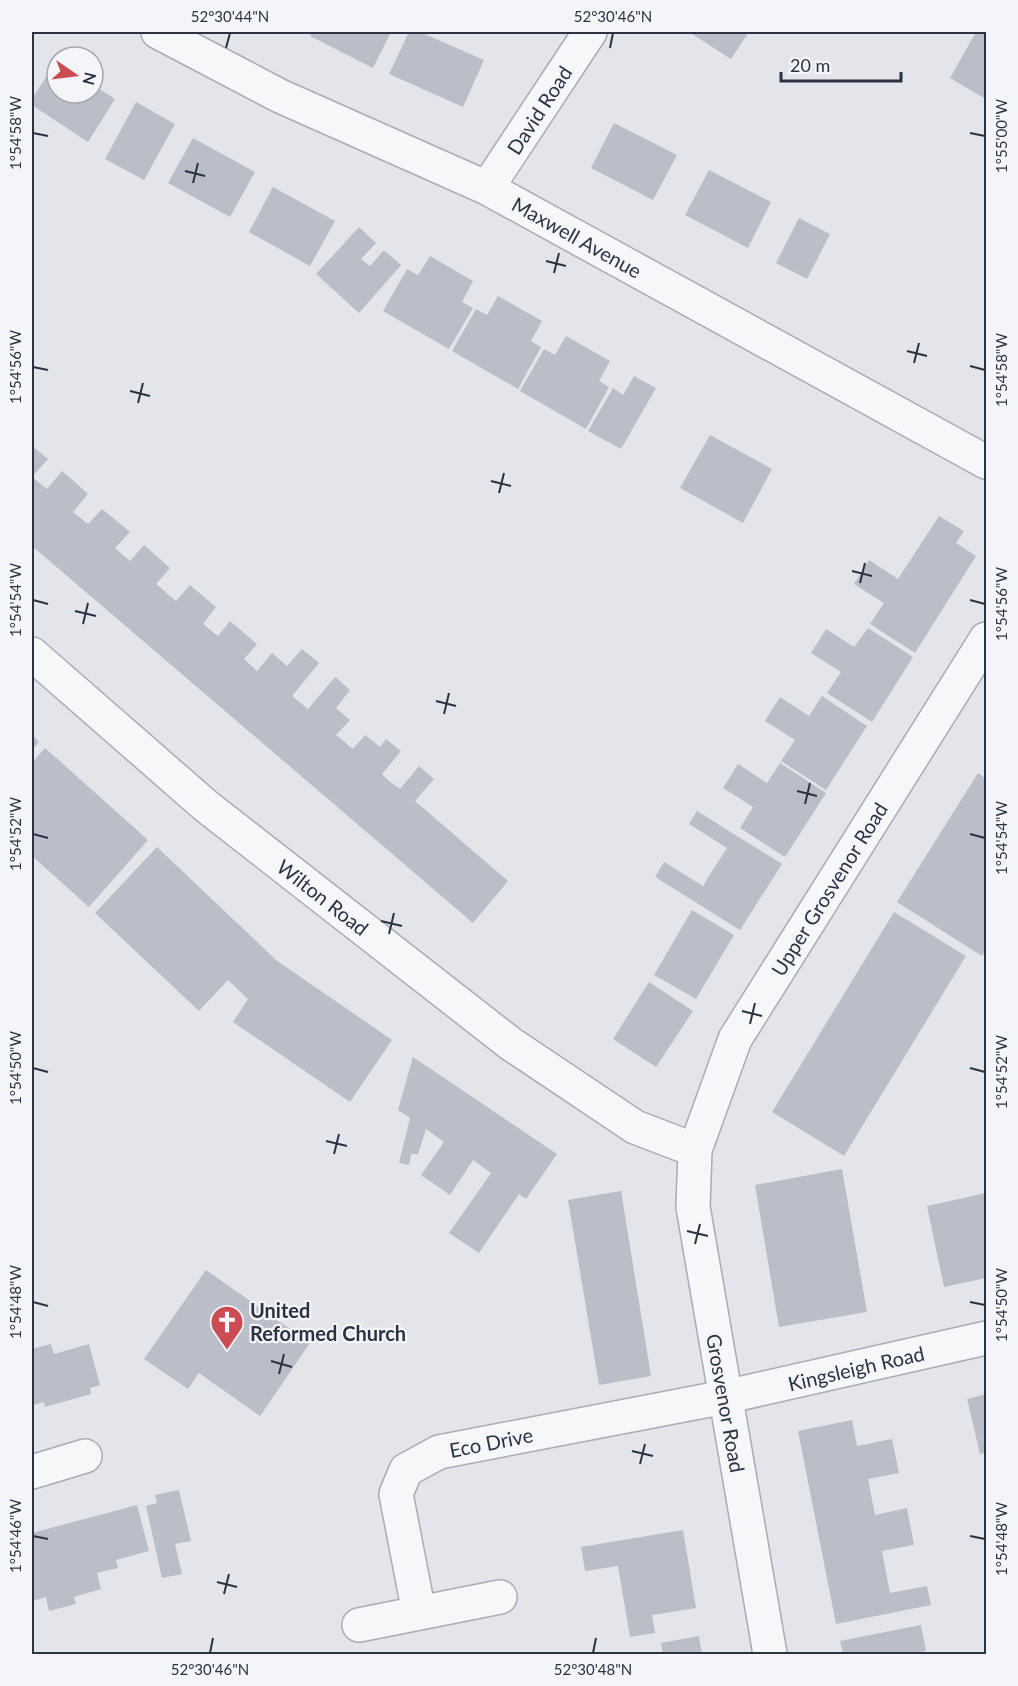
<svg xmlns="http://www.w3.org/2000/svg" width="1018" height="1686" font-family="Lato,sans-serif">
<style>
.building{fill:#babec8}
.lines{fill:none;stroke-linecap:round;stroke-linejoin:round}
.street-casing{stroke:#a8acb5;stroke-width:36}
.street{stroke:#f6f7f9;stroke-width:33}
.ticks{fill:none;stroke:#2b3243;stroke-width:2}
.labels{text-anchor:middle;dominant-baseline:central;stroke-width:4.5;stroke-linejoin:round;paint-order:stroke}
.street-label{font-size:20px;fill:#2b3243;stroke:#f3f5f8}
.poi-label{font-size:20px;font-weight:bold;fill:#2b3243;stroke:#f3f5f8;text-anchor:start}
.neatline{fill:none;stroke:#2b3243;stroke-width:2}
.ticks-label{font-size:15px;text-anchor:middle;fill:#2b3243}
</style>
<rect width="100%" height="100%" fill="#e3e5eb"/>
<path class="building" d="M312,32H391L373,68L310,36Z
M409,32H420L484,60L463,107L389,74Z
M689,32H749L731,59Z
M976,32H986V99L950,78Z
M57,60V93H93V85L115,99L88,142L32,105V99Z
M136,102L175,124L144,180L105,159Z
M614,123L677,155L653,200L591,168Z
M193,138L255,172L230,217L168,183Z
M709,170L771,202L748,248L685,215Z
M273,187L335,221L310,266L249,232Z
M799,218L830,234L807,279L776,263Z
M359,227L376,243L361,259L370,266L384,250L401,265L359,313L316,274Z
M430,256L473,281L462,302L473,308L449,349L383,311L407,269L418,275Z
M498,296L542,321L531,341L541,347L518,389L452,351L476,309L487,315Z
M566,336L610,361L599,381L609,387L586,429L520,391L544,349L555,355Z
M634,376L656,388L621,449L588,431L613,388L623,395Z
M710,435L772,469L743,523L680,488Z
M32,446L48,459L32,477L47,489L62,471L76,483L88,494L73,512L88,524L102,509L130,532L115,548L130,561L144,545L170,568L156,584L176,601L190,585L216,607L203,624L218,636L230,621L257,644L244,659L257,671L272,653L287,666L302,649L319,663L292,696L308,709L335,677L350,690L336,708L350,720L336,735L353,749L365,735L380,747L386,739L401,751L382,774L389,781L400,789L419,766L434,779L415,801L508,881L473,923L32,546Z
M939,516L964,531L956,543L976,556L915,653L870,624L884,603L854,584L869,560L898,579Z
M868,628L913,657L872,722L827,693L841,672L811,653L826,629L854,647Z
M822,696L867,726L826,790L781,761L795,740L765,721L780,697L809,716Z
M32,735L39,742L32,750Z
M45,748L148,840L89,907L32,856V763Z
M780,763L826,793L785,857L740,828L753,807L723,788L738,764L767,783Z
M978,773L986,779V949L982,956L897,902Z
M697,811L782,864L740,930L655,877L664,862L703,886L714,868L727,848L689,824Z
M157,847L276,960L392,1040L350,1102L233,1022L248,999L228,980L199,1011L95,913Z
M692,910L734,935L696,999L654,975Z
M894,912L966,956L844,1156L772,1112Z
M649,982L693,1011L656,1067L613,1039Z
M413,1057L557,1154L526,1199L519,1194L479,1253L449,1233L491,1173L473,1160L450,1195L421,1175L444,1142L426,1129L418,1154H411L409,1165L399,1163L410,1118L398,1110Z
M842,1169L867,1312L779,1327L755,1185Z
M621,1191L651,1376L599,1385L568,1200Z
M986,1193V1278L944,1287L927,1206Z
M206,1270L310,1343L260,1416L199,1373L188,1389L144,1359Z
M51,1344L54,1354L89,1344L100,1385L90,1388L91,1394L45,1407L44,1402L33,1405L32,1349Z
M986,1394V1452L980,1454L967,1399Z
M852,1420L857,1446L892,1439L899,1473L868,1479L875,1515L907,1508L914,1545L882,1551L890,1593L927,1586L931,1605L836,1624L798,1431Z
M179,1490L191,1541L175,1544L182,1574L162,1578L146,1506L157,1503L155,1495Z
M137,1505L149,1551L116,1560L118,1568L97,1573L101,1589L74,1597L76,1604L49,1611L46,1597L32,1601V1533Z
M683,1530L696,1608L652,1615L655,1633L630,1637L618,1566L585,1571L581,1547Z
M921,1625L926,1651L906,1654H843L840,1641Z
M699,1636L702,1654H663L661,1643Z"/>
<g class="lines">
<g class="street-casing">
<path id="street" d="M158,32L280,96L487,188L986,462
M487,188L590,32
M32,654L206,806L511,1044L635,1127L695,1150
M32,1472L85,1456
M419,1613L396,1494L406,1470L439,1452L725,1397L986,1338
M359,1625L500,1597
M770,1654L693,1207L695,1150L735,1039L986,639"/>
</g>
<use href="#street" class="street"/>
</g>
<path class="ticks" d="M226,48L230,33M610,48L613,33M33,133L48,136M970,133L985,136M185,171L205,176M193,183L198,163M546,261L566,266M554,273L559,253M907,351L927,356M914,363L919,343M970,366L985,370M33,367L48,370M130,391L150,396M138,403L143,383M491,481L511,486M499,493L504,473M852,571L872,576M860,583L865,563M33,600L48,604M970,600L985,604M75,611L96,616M83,624L88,603M436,701L456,706M444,714L449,693M797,791L817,796M805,804L810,783M33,834L48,838M970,834L985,838M381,921L402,926M389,934L394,913M742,1011L762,1016M750,1024L755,1003M33,1068L48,1072M970,1068L985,1072M326,1141L347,1146M334,1154L339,1134M687,1231L708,1236M695,1244L700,1224M33,1302L48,1306M970,1302L985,1305M271,1361L292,1367M279,1374L284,1354M632,1451L653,1456M640,1464L645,1444M33,1536L48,1539M970,1536L985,1539M217,1582L237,1587M224,1594L229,1574M210,1653L213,1638M593,1653L596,1638"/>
<defs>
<g id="church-pin" transform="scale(1.725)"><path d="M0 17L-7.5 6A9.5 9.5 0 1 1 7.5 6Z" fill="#cc4c54" stroke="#f3f5f8"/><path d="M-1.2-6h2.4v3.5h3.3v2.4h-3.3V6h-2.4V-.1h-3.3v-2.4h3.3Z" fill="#fff"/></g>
</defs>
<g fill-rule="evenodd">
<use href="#church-pin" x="227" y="1322"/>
</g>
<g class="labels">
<g class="street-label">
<text transform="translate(539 110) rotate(-57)">David Road</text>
<text transform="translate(577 237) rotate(29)">Maxwell Avenue</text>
<text transform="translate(829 889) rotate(-58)">Upper Grosvenor Road</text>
<text transform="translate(323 897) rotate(38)">Wilton Road</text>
<text transform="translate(856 1368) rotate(-13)">Kingsleigh Road</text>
<text transform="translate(726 1403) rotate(80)">Grosvenor Road</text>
<text transform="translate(491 1442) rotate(-11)">Eco Drive</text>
</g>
<g class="poi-label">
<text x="250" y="1310">United<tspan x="250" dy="23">Reformed Church</tspan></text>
</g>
</g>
<rect width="1018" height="1686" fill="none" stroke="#f3f5f8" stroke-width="66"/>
<g transform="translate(75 75) rotate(104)"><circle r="28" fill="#f3f5f8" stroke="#a3a7b0" stroke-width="1.5"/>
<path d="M0-4.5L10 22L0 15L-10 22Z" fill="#cc4c54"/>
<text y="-9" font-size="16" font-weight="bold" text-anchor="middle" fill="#2b3243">N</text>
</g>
<path d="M781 72v9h120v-9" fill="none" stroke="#2b3243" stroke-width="3"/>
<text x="790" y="72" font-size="18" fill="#2b3243" stroke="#f3f5f8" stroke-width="4.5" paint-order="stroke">20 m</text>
<rect x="33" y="33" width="952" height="1620" class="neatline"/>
<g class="ticks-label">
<text x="230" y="22">52°30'44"N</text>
<text x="613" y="22">52°30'46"N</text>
<text transform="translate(16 133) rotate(-90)" y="5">1°54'58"W</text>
<text transform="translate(1002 136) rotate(-90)" y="5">1°55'00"W</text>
<text transform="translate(16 367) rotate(-90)" y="5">1°54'56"W</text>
<text transform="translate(1002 370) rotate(-90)" y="5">1°54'58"W</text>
<text transform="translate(16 600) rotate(-90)" y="5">1°54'54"W</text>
<text transform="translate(1002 604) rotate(-90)" y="5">1°54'56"W</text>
<text transform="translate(16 834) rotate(-90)" y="5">1°54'52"W</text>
<text transform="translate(1002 838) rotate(-90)" y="5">1°54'54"W</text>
<text transform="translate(16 1068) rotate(-90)" y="5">1°54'50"W</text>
<text transform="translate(1002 1072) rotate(-90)" y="5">1°54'52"W</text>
<text transform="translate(16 1302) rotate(-90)" y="5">1°54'48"W</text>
<text transform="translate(1002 1305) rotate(-90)" y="5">1°54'50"W</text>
<text transform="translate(16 1536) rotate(-90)" y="5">1°54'46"W</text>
<text transform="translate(1002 1539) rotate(-90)" y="5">1°54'48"W</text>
<text x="210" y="1675">52°30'46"N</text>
<text x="593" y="1675">52°30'48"N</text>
</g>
</svg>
